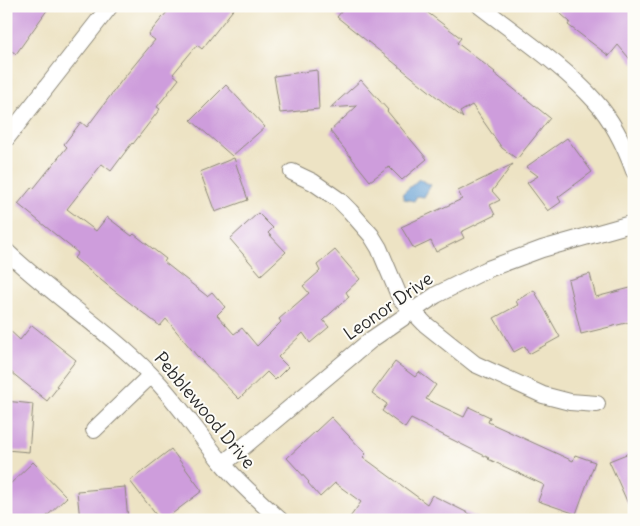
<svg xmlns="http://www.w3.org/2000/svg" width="640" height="526" font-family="Delius,sans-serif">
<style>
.water{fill:#649fd4;stroke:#486580}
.building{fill:#ce9ddc}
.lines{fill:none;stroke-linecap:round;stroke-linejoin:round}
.street-casing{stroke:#8c8778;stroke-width:18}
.street{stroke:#fff;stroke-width:16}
.labels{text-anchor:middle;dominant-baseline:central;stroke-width:4;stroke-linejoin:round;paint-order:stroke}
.street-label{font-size:18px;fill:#2b2b2b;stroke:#fdfcf7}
</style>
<rect width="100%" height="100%" fill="#fdfcf7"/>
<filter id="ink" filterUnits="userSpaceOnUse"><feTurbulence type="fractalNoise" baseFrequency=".02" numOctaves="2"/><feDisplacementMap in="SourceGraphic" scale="10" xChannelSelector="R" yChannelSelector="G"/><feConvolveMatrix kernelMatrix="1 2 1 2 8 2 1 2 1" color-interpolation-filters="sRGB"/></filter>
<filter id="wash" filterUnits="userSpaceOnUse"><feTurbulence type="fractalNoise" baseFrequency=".0096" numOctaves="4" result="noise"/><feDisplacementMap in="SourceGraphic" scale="20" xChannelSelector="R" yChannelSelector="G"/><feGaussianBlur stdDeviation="1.12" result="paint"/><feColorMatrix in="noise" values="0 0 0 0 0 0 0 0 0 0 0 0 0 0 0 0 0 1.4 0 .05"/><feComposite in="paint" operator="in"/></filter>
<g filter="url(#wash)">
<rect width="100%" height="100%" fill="#ede3c4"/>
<path class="water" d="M419,179L431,185L424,197L417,196L414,201L404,199L402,194Z"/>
<g id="blocks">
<path class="building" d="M6,6H50L16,54L6,47Z
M172,6H236L202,49L197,45L173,74L179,79L157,107L160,109L133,144L132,143L111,171L102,164L67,209L96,231L107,217L132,236L134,234L166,259L164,262L207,296L212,292L225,307L217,315L234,334L242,328L257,346L281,322L279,319L309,293L303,286L320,271L317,265L335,250L360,279L346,292L349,297L323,320L329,327L310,343L303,333L278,357L288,367L275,380L267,372L239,399L197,356L166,319L160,326L112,289L74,258L78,253L18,204L32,187L34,188L67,147L64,144L81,122L87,127L122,80L155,40L148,35Z
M346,6H419L461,38L457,43L495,72L494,73L550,118L517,159L502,148L472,105L460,112L463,118L337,17Z
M552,6H634V64L618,45L609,56L568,25L570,22Z
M317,70L319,109L280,113L274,76Z
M361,80L388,110L387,111L427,159L402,180L389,167L370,181L330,131L357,106L330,108Z
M226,85L265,127L232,156L191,120Z
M567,138L592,172L558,197L561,202L548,211L527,183L538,176L526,167Z
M234,158L248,200L215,212L200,172Z
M513,164L492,191L500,200L490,205L495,215L461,232L464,238L436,252L431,241L414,249L401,227L462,199L458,191Z
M258,213L273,228L268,233L286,252L261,275L230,239Z
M590,274L596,297L634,287V321L581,334L568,280Z
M534,290L560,337L529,354L525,346L514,352L494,318L518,305L516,301Z
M32,325L76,360L56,386L58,387L47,401L6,368V327L20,340Z
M395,362L415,377L419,372L436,385L426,399L464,417L469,407L490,417L488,422L573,461L575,455L595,462L576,514L538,501L544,485L488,459L489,458L411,419L405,428L382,411L387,404L372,393Z
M6,401L33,404L29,452L6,450Z
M331,417L366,454L363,457L427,504L432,495L482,520H348L361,502L335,483L320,497L308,483L309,482L287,458Z
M171,449L202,491L164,520H160L130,481Z
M634,451V517L609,461Z
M33,462L67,497L43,520H16L6,510V488Z
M125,487L128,520H80L77,491Z"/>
</g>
</g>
<g filter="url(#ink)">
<use href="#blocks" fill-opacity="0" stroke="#8c8778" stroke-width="1"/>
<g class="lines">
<g class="street-casing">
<path id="street" d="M480,6C517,35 564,66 595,101C613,121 625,146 634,171
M6,139L110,6
M292,172L313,182L339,200L350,211L371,235L379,248L400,298L425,324L475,364L543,395L570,402L597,404
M6,251C52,295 106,329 151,375C178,402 198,434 223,464C240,484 260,502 280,520
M94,430L151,375
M223,464L372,339L436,295L488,269L542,249L634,223"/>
</g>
<use href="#street" class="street"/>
</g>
</g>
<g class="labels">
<g class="street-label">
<text transform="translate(388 306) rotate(-35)">Leonor Drive</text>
<text transform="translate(205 410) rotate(50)">Pebblewood Drive</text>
</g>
</g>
<rect width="640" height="526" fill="none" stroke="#fdfcf7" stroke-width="25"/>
</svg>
